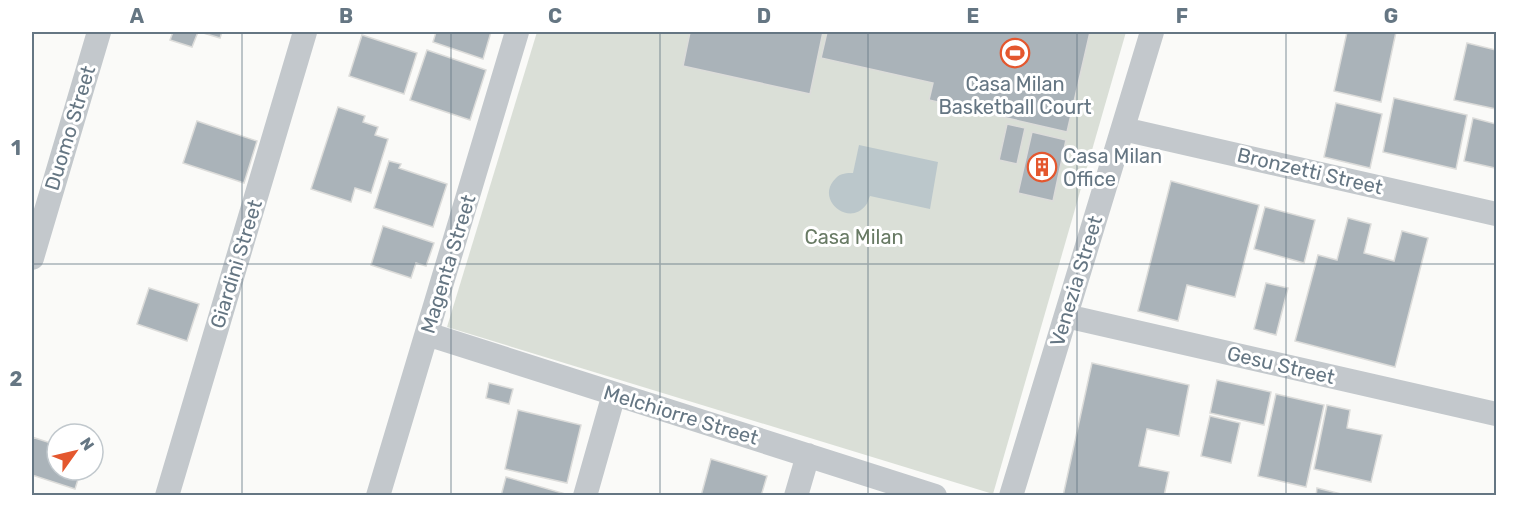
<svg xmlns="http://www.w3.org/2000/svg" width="1528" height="527" font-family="Rubik,sans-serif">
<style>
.green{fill:#dadfd7}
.water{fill:#bbc7cb}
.building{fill:#aab3b9;stroke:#dcdcda;stroke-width:1.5}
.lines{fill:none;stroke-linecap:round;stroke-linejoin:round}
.minor{stroke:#c3c8cc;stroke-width:24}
.grid{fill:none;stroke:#657683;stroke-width:1.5;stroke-opacity:0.55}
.labels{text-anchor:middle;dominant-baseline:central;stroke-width:6;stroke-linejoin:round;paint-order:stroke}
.poi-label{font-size:20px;fill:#657683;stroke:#fff}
.street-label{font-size:20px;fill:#657683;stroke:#fff}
.park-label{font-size:20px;fill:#687a64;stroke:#fff}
.neatline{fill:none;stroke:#657683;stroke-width:2}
.grid-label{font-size:20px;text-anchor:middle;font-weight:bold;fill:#657683}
</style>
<rect width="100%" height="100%" fill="#fafaf8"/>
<path class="green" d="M537,32H1126L993,494L447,327Z"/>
<path class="water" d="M859,145L938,162L930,209L870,196C868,199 868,203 866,205C849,228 814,199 836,178C841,173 847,173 853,173Z"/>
<path class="building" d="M173,32H198L192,47L170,40Z
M200,32H222L220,38Z
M436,32H491L483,59L433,42Z
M690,32H823L810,94L683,66Z
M827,32H1090L1067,132L929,100L933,83L821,58Z
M1347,32H1396L1381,102L1334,91Z
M362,35L417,53L404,94L349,76Z
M1467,43L1496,50V109L1454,100Z
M427,50L486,70L470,120L410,100Z
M1394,98L1467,115L1456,169L1383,152Z
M1336,103L1382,114L1370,168L1324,157Z
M338,107L365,116L363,122L378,127L375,135L388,139L371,193L355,188L351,202L311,189Z
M1473,118L1496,124V162L1495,168L1464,161Z
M197,121L257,141L244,183L183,163Z
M1007,124L1025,128L1017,164L999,160Z
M1032,132L1066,140L1053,201L1018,193Z
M389,161L401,164L399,168L447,184L433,227L374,208Z
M1171,181L1259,205L1235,297L1187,285L1178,321L1138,311Z
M1265,207L1315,220L1304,263L1254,249Z
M1348,218L1371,224L1364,253L1394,261L1402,231L1428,238L1395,367L1295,341L1318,255L1337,260Z
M383,226L434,243L426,266L416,263L411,278L371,265Z
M1266,283L1288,288L1276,335L1254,329Z
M149,288L199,304L187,341L137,324Z
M1092,363L1189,385L1179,436L1147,429L1139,466L1169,472L1164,496H1063Z
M1217,380L1271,392L1264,425L1210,413Z
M489,383L513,389L509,404L486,398Z
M1276,394L1324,405L1306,487L1258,476Z
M1327,405L1350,410L1347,428L1382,435L1371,482L1314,469Z
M518,410L581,425L567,483L505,469Z
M1210,416L1240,423L1231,463L1201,456Z
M32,437L57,445V470H81L75,489L32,475Z
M711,459L767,476L761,496H701Z
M506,477L569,495V496H501Z
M1317,488L1349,496H1316Z"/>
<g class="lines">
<path class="minor" d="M1123,129L1496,214
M32,258L99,32
M1066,316L1496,414
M427,334L935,496
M167,496L305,32
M378,496L517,32
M585,496L614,394
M796,496L808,455
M1011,496L1152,32"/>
</g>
<path class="grid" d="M242,32V496M451,32V496M660,32V496M868,32V496M1077,32V496M1286,32V496M32,264H1496"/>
<defs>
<g id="stadium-ring" transform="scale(1.5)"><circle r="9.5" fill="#fff" stroke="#e4572e" stroke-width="1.5"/><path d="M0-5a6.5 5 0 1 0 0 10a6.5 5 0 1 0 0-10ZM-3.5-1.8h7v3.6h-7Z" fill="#e4572e"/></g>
<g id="building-ring" transform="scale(1.5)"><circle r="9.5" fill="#fff" stroke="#e4572e" stroke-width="1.5"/><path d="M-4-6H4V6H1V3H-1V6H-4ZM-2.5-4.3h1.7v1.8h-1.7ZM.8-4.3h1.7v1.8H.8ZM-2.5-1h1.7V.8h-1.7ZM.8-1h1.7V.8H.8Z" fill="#e4572e"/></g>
</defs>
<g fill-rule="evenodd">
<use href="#stadium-ring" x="1015" y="53"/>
<use href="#building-ring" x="1042" y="167"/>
</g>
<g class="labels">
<g class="poi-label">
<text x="1015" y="84">Casa Milan<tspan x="1015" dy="23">Basketball Court</tspan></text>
<text x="1063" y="156" text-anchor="start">Casa Milan<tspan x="1063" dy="23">Office</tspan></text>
</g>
<g class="street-label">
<text transform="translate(70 128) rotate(-73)">Duomo Street</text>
<text transform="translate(1310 171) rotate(13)">Bronzetti Street</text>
<text transform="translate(236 264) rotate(-73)">Giardini Street</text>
<text transform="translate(448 264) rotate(-73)">Magenta Street</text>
<text transform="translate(1076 281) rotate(-73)">Venezia Street</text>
<text transform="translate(1281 365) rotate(13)">Gesu Street</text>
<text transform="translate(681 415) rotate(17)">Melchiorre Street</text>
</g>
<g class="park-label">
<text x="854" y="237">Casa Milan</text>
</g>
</g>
<rect width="1528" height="527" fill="none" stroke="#ffffff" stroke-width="66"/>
<g transform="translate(75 452) rotate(56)"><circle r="28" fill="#ffffff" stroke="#c1c8cd" stroke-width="1.5"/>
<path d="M0-4.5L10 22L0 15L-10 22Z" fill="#e4572e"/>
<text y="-9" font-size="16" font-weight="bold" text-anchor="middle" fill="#657683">N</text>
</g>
<rect x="33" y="33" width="1462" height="461" class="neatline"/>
<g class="grid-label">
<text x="137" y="23">A</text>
<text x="346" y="23">B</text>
<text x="555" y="23">C</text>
<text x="764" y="23">D</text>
<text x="973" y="23">E</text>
<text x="1182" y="23">F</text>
<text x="1391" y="23">G</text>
<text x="16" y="155">1</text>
<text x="16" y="386">2</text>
</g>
</svg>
